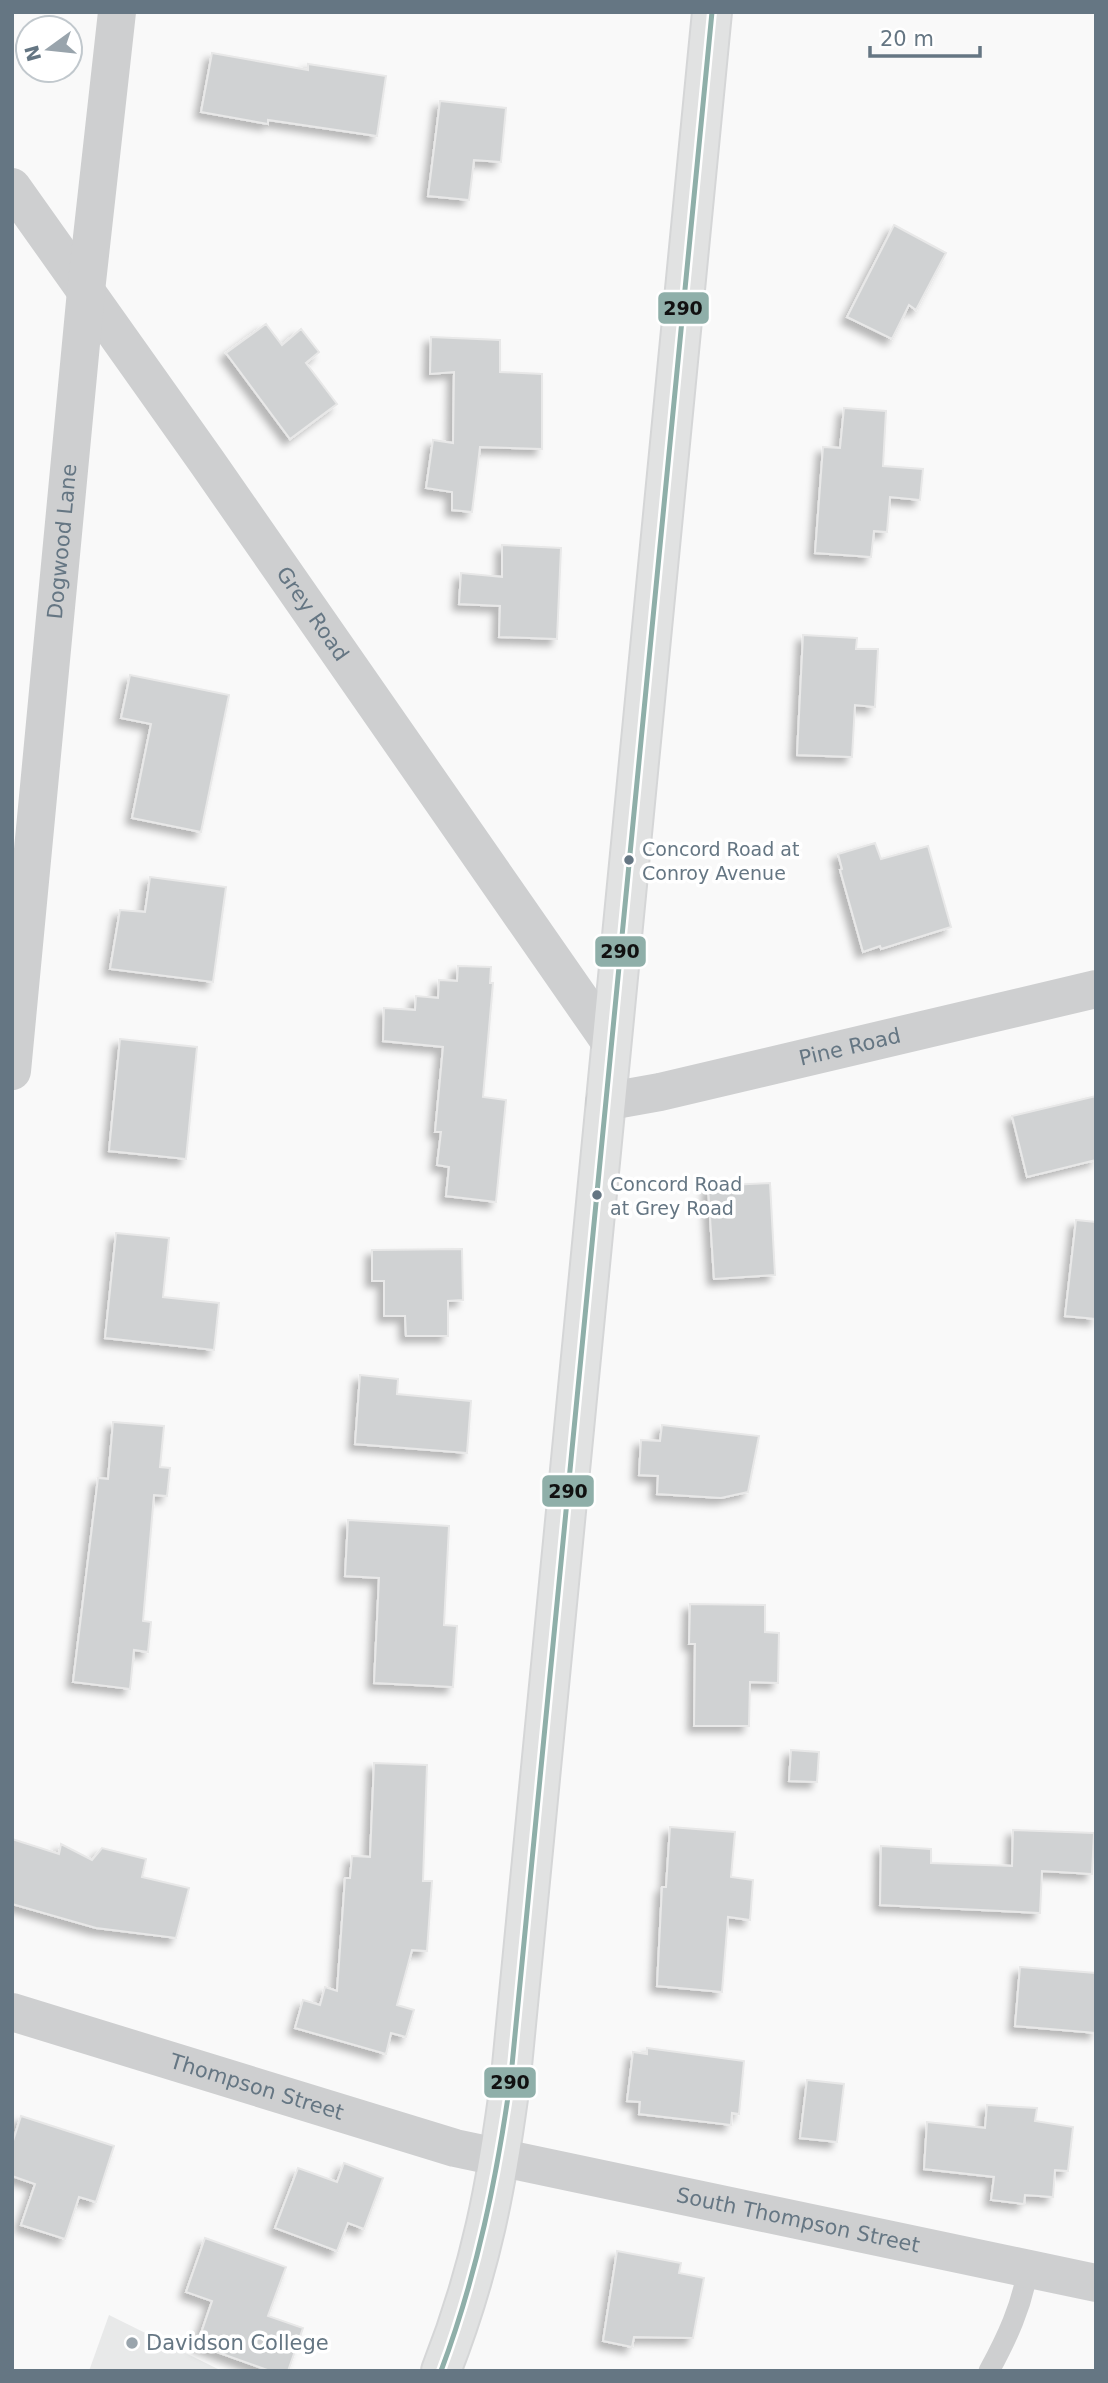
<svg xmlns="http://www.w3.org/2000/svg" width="1108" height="2383" font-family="'DejaVu Sans',sans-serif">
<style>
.built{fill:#e8e9e9}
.building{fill:#d0d2d3;stroke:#e8e8e8;stroke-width:2;filter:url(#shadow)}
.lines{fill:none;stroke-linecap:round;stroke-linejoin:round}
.secondary-casing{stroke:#d5d6d7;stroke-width:42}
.service{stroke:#cecfd0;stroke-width:21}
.minor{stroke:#cecfd0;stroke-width:38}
.secondary{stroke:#e1e2e2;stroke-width:38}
.bus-1-casing{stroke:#fff;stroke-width:10}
.bus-1{stroke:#8fafa9;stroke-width:5}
.bus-dot{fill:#657683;stroke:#fff;stroke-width:2.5}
.poi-dot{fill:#99a4ac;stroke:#fff;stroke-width:2.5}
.labels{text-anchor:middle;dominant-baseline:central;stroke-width:7;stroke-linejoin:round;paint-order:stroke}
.bus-label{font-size:19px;fill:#657683;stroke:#fff;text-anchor:start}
.street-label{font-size:21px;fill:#657683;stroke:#fff}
.poi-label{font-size:21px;fill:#657683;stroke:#fff;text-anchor:start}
.line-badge{stroke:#fff;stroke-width:2.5}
.pale-badge-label{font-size:19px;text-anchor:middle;font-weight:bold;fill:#111}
</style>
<defs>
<filter id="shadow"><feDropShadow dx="-6" dy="6" stdDeviation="3.5" flood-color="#0004"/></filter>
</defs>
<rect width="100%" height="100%" fill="#f9f9f9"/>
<path class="built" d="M109,2315L222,2371H89Z"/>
<path class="building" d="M212,53L308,70V64L386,76L377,136L268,120V124L201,112Z
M440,101L506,108L501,162L474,160L469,200L428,196Z
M894,225L946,253L916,310L909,305L892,339L847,317Z
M266,324L282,345L301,329L319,352L306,363L337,404L290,439L226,353Z
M431,337L500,340V372L542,374V449L480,447L472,512L452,510V492L426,488L433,440L453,443L454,372L430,374Z
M844,408L886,411L883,466L923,469L920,500L890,497L887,532L874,531L871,557L815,553L823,447L840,448Z
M502,545L561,548L557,639L499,637L500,606L459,604L461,573L502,577Z
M803,635L857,638L856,649H878L875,707L855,705L852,757L797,755Z
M130,675L229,695L201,832L132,818L151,724L121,718Z
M875,843L881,859L928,846L951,927L881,949L880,946L863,952L840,870L842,869L838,854Z
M150,877L226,887L213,982L110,969L120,910L145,912Z
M458,966L491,967L490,983H493L483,1097L506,1100L496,1202L446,1196L449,1167L437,1165L441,1132H435L443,1047L383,1041L384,1008L415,1010L416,996L438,998L439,980L457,981Z
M120,1039L197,1047L186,1159L109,1151Z
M1096,1096V1160L1027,1177L1012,1116Z
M770,1183L775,1275L714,1279L708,1186Z
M1076,1220L1096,1222V1319L1065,1316Z
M116,1233L169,1238L163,1297L219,1303L214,1350L105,1338Z
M462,1249L463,1300L448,1301V1336H406L405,1316H384V1281H372V1250Z
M360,1375L398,1379L397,1394L471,1401L467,1453L355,1444Z
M113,1422L164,1426L160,1467L170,1468L167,1496L154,1495L143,1621L151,1622L148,1652L134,1650L130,1689L73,1682L98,1478L108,1479Z
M662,1425L759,1436L748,1492L721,1498L657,1494L658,1476L639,1475L641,1440L660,1441Z
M348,1520L449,1526L444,1625L457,1626L453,1687L374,1683L379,1578L345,1576Z
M690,1604L765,1605V1632L779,1633L778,1683L750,1682L749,1726H694L695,1644H689Z
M791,1750L819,1752L817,1782L789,1781Z
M374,1763L427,1765L423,1881H432L427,1951L412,1950L397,2005L414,2010L406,2037L391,2033L386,2054L295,2028L303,2000L320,2005L325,1987L337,1991L345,1878H350L352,1856L370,1857Z
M670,1827L735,1832L731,1877L753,1880L750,1920L728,1917L722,1992L657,1986L662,1887H666Z
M1013,1830L1094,1833L1092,1874L1042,1871L1040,1913L880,1905L881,1846L931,1849V1863L1012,1866Z
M12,1839L59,1854L61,1844L92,1860L102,1848L146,1859L142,1877L189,1888L176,1938L96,1928L12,1904Z
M1020,1967L1096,1973V2033L1015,2026Z
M647,2048L744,2061L739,2114L732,2113L731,2125L639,2114L640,2102L627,2101L633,2052L647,2054Z
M807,2080L844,2084L837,2142L800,2138Z
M987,2105L1037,2108L1035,2121L1073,2127L1068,2171L1055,2170L1053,2197L1025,2195L1024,2204L991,2200L994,2177L924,2169L927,2122L985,2128Z
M21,2116L114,2146L96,2202L79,2197L65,2239L21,2225L35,2184L12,2176V2144Z
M344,2163L383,2178L364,2229L348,2223L337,2251L275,2228L298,2168L337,2182Z
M205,2238L286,2267L268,2316L303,2328L288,2371H270L197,2345L212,2301L186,2292Z
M617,2251L681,2263L679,2273L704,2278L693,2338L634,2337L632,2347L603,2341Z"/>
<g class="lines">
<g class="secondary-casing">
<path id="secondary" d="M441,2371C481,2269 497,2184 511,2076L712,12"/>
</g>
<path class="service" d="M989,2371C1007,2338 1022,2306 1028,2268"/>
<g class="minor">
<path id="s1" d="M12,187L207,462L610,1042"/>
<path id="s2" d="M12,1071L86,291L117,12"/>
<path id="s3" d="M604,1102L660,1092L1096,989"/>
<path id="s4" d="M12,2012L455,2148L1096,2283"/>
</g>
<use href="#secondary" class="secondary"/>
<g class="bus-1-casing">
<path id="bus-1" d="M441,2371C477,2275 497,2177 511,2076L712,12"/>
</g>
<use href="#bus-1" class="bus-1"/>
</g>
<g class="bus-dot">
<circle cx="629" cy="860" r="6"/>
<circle cx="597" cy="1195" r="6"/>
</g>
<circle class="poi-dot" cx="132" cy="2343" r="7"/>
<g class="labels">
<g class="bus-label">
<text x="642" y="849">Concord Road at<tspan x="642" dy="24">Conroy Avenue</tspan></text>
<text x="610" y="1184">Concord Road<tspan x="610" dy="24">at Grey Road</tspan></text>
</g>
<g class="street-label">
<text stroke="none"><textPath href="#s2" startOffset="532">Dogwood Lane</textPath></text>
<text stroke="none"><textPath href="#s1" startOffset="522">Grey Road</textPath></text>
<text stroke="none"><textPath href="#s3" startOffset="252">Pine Road</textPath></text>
<text stroke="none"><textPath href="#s4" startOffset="256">Thompson Street</textPath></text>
<text stroke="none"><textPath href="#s4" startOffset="814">South Thompson Street</textPath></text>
</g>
<g class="poi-label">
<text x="146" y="2343">Davidson College</text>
</g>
</g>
<g class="line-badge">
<rect x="657" y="291" width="53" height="34" rx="7" fill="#8fafa9"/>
<rect x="594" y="935" width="53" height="33" rx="7" fill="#8fafa9"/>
<rect x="541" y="1474" width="54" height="34" rx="7" fill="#8fafa9"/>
<rect x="483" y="2066" width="54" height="33" rx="7" fill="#8fafa9"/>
</g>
<g class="pale-badge-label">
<text x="683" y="315">290</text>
<text x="620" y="958">290</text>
<text x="568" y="1498">290</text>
<text x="510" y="2089">290</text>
</g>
<rect width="1108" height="2383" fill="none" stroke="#657683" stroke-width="28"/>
<g transform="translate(49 49) rotate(255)"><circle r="33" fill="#ffffff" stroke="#c1c8cd" stroke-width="2"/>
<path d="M0-5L12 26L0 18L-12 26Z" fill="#99a4ac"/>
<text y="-10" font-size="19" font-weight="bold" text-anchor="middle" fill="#657683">N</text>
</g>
<path d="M870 46v10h110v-10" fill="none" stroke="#657683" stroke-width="3.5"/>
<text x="880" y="46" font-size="21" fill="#657683" stroke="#ffffff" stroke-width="5" paint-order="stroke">20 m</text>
</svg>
